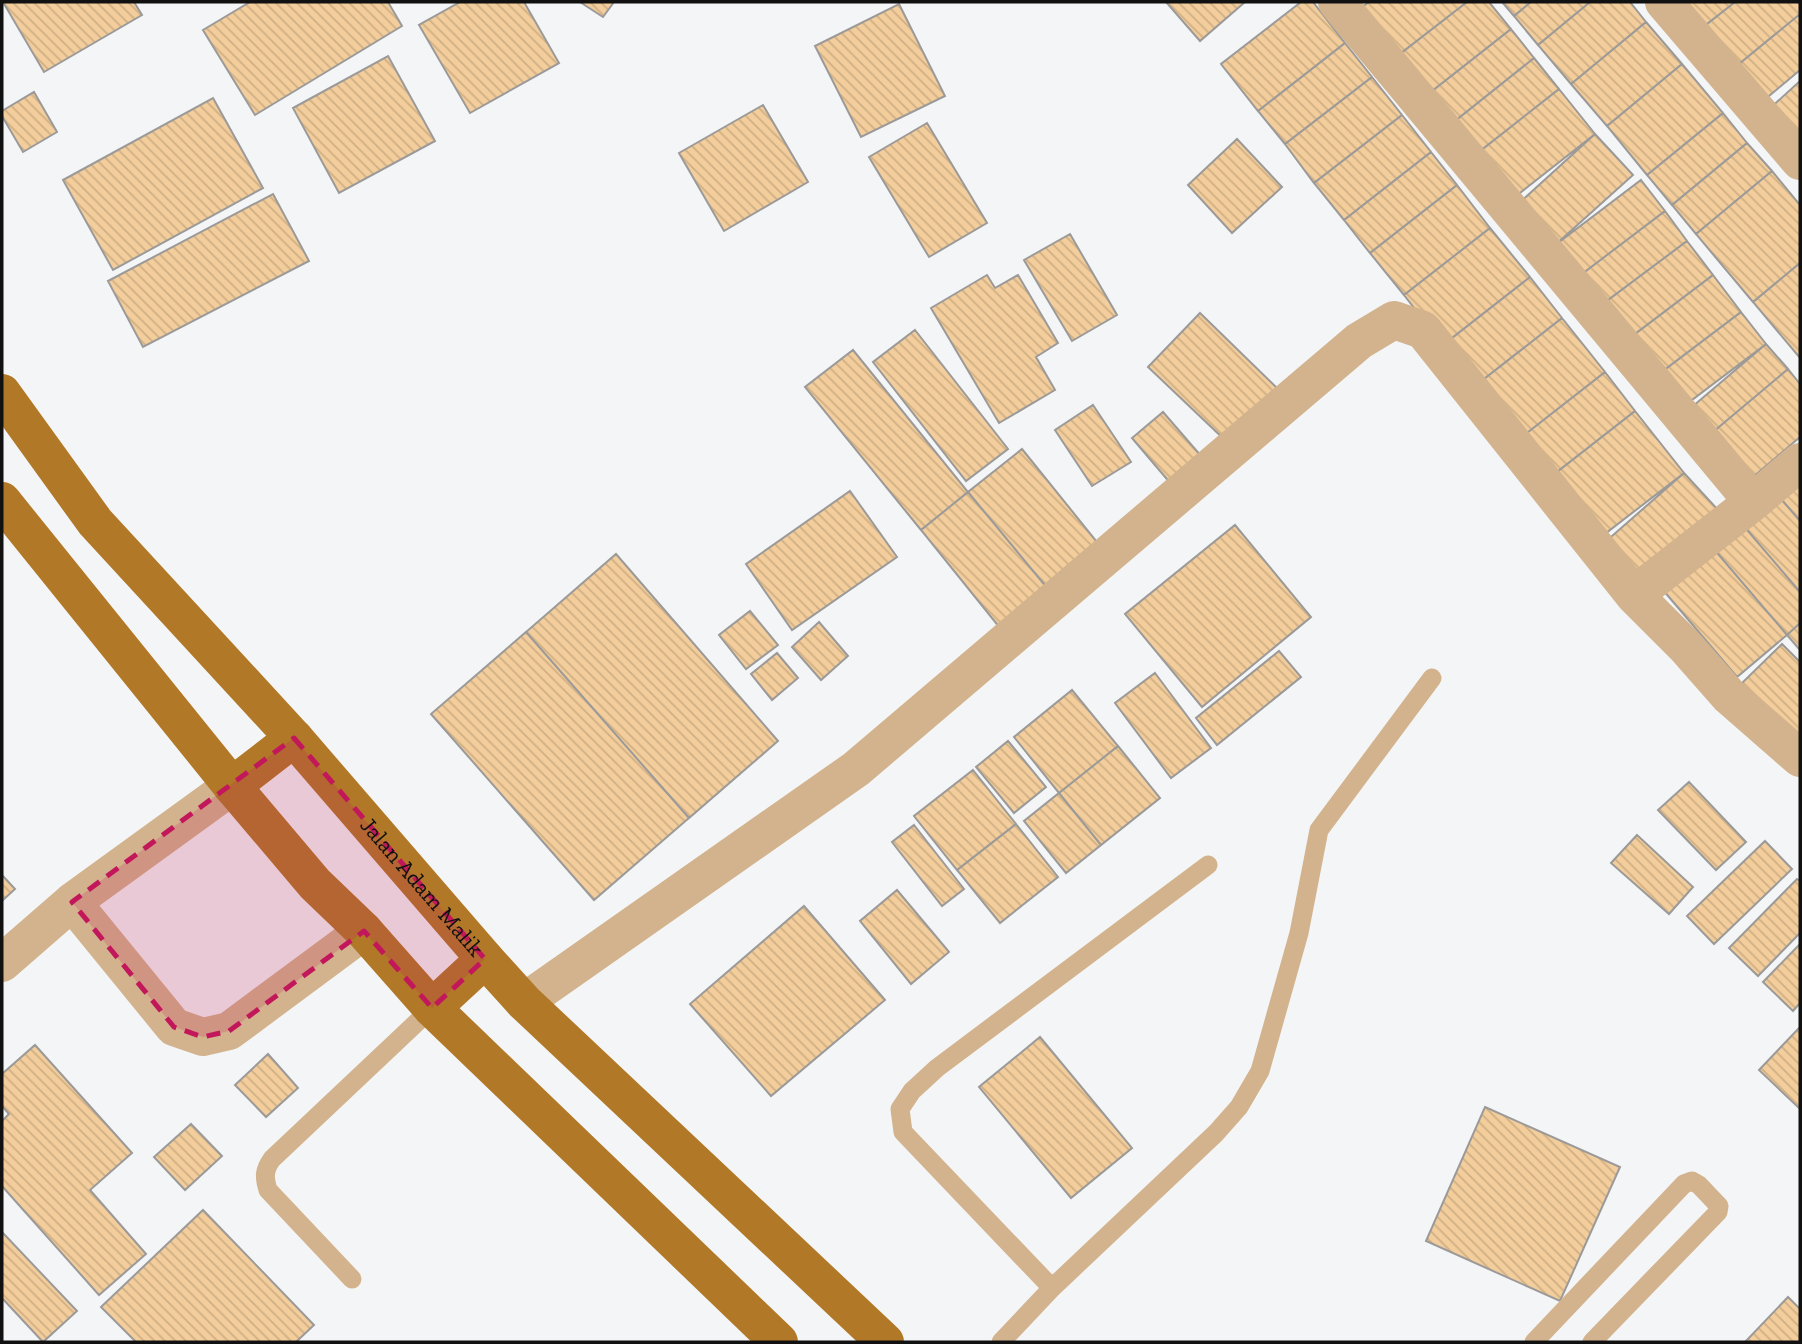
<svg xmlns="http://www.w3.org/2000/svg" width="1802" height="1344" font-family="'Zilla Slab',serif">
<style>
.building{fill:url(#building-back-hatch);stroke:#9b9a99;stroke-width:2}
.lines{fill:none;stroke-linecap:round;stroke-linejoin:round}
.lane{stroke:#d2b38d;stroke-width:19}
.street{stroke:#d2b38d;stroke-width:38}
.primary{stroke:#b17927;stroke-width:38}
.marked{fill:#c2185b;fill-opacity:0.2;stroke:#c2185b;stroke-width:5;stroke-dasharray:14 9;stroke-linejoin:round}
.labels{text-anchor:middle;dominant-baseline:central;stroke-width:5;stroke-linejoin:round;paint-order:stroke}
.street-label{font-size:23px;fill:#111;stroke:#fff}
</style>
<defs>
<pattern id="building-back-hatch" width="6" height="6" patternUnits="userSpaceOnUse" patternTransform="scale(1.75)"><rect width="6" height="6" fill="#f3cd9b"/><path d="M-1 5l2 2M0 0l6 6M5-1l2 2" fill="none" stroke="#cfaf84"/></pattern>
</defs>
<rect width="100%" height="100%" fill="#f4f5f6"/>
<path class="building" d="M3,2H134L142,15L44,72Z
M250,2H388L402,26L255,115L203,30Z
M460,2H524L559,63L470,113L419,25Z
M580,2H614L603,17Z
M1166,2H1245L1200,41Z
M1301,2H1313L1345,43L1258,111L1221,64Z
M1369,2H1467L1396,57L1358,10Z
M1467,2H1489L1511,29L1427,95L1396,57Z
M1502,2H1531L1514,16Z
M1531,2H1590L1538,45L1514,16Z
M1590,2H1630L1646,22L1571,84L1538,45Z
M1680,2H1735L1702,28Z
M1735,2H1798L1800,4V14L1734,68L1702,28Z
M899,4L945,96L861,137L815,46Z
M1800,14V70L1763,101L1734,68Z
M1646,22L1682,64L1607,126L1571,84Z
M1511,29L1534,58L1450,125L1427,95Z
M1345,43L1372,77L1285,144L1258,111Z
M388,56L435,141L339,193L293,108Z
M1534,58L1559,89L1475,155L1450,125Z
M1682,64L1723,113L1647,175L1607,126Z
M1372,77L1402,115L1314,183L1285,144Z
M1800,81V148L1767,111Z
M1559,89L1595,134L1511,200L1475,155Z
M34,92L57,132L23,152L2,116V111Z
M213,98L263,188L113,270L63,180Z
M763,105L808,182L724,231L679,153Z
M1723,113L1747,143L1672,205L1647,175Z
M1402,115L1431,152L1344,220L1314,183Z
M927,123L987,223L929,257L869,157Z
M1595,134L1633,175L1554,246L1517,205Z
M1237,139L1282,187L1232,233L1188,185Z
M1747,143L1772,171L1696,234L1672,205Z
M1431,152L1457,185L1370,253L1344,220Z
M1772,171L1800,205V263L1753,302L1696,234Z
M1641,180L1665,211L1578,277L1554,246Z
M1457,185L1490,228L1404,295L1370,253Z
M273,194L309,261L143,347L108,281Z
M1665,211L1687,241L1600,306L1578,277Z
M1490,228L1530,277L1443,345L1404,295Z
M1070,234L1117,315L1072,341L1024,260Z
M1687,241L1713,275L1627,340L1600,306Z
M1800,263V358L1753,302Z
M987,275L995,288L1018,275L1058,343L1036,357L1055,390L999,423L931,308Z
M1713,275L1741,312L1655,377L1627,340Z
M1530,277L1562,318L1475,386L1443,345Z
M1741,312L1766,344L1680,409L1655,377Z
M1200,313L1278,389L1227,442L1148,367Z
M1562,318L1605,372L1518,440L1475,386Z
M915,330L1008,449L966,481L873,362Z
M1766,344L1788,369L1707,437L1686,412Z
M853,350L968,492L921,530L805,387Z
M1788,369L1800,384V437L1746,483L1707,437Z
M1605,372L1635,411L1548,479L1518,440Z
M1093,405L1131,462L1092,486L1055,430Z
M1635,411L1684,473L1597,540L1548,479Z
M1163,412L1208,464L1177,491L1132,438Z
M1022,449L1101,547L1048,589L968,492Z
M1684,473L1719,511L1638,582L1604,543Z
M1800,475V521L1777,494Z
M850,491L897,557L792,630L746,564Z
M968,492L1048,589L1000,628L921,530Z
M1777,494L1800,521V592L1742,524Z
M1742,524L1800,592V623L1787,635L1713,548Z
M1235,525L1311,617L1202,707L1125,614Z
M1713,548L1787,635L1737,677L1663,590Z
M616,554L778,741L689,818L526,632Z
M750,611L778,645L746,669L719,635Z
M819,622L848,656L821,680L792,647Z
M1800,623V650L1787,635Z
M526,632L689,818L594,900L431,714Z
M1782,644L1800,662V745L1741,684Z
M1279,651L1301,677L1217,745L1196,718Z
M777,653L798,678L772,700L751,674Z
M1155,673L1211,748L1171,778L1115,703Z
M1072,690L1118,746L1059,793L1014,737Z
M1008,741L1046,787L1014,813L976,767Z
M1118,746L1160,798L1101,845L1059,793Z
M973,770L1016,824L957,870L914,816Z
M1689,782L1746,842L1716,870L1658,810Z
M1059,793L1101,845L1066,873L1024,821Z
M1016,824L1058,877L1000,923L957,870Z
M914,825L964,889L942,906L892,842Z
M1637,835L1693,887L1669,914L1611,863Z
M1765,841L1792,869L1714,944L1687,916Z
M2,875L15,889L2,901Z
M1797,879L1800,881V933L1758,976L1729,948Z
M897,890L949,952L911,984L860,921Z
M804,906L885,1000L771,1096L690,1004Z
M1800,944V1003L1793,1011L1763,982Z
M1800,1027V1109L1759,1070Z
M1040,1037L1132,1148L1071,1198L979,1087Z
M35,1045L132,1153L90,1190L146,1254L99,1295L2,1186V1121L9,1114L2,1106V1074Z
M268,1054L298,1088L266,1117L235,1085Z
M1485,1107L1620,1167L1560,1301L1426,1241Z
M191,1124L222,1156L185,1190L154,1157Z
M203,1210L314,1325L296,1342H136L101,1307Z
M2,1232L77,1311L43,1342L2,1298Z
M1788,1297L1800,1309V1342H1745Z"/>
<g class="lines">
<path class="lane" d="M352,1279L268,1190C264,1177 264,1170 272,1159L432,1008
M1052,1288L903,1132L900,1109L912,1091L937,1068L1208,865
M1001,1342L1052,1288L1216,1133L1239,1107L1260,1071L1299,933L1319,830L1432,678
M1534,1342L1684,1184L1692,1181L1699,1185L1719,1206L1718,1212L1592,1342"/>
<path class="street" d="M1337,2L1753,502
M1664,2L1800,161
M1634,595L1753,502L1800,462
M232,786L72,902L174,1027L203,1037L229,1031L364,931
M2,963L72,902
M524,1002L856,769L1359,341L1394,320L1423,330L1634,595L1685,646L1729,696L1800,758"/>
<g class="primary">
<path id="s1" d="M2,393L95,522L294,738L485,959L524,1002L885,1342"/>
<path d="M2,501L232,786L315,884L364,931L432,1008L779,1342"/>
<path d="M232,786L294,738"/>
<path d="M432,1008L485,959"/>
</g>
</g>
<path class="marked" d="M294,738L485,959L432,1008L364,931L229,1031L203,1037L174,1027L72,902Z"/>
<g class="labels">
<g class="street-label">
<text stroke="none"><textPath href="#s1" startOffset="649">Jalan Adam Malik</textPath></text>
</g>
</g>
<rect width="1802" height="1344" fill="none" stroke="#111111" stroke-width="7"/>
</svg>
